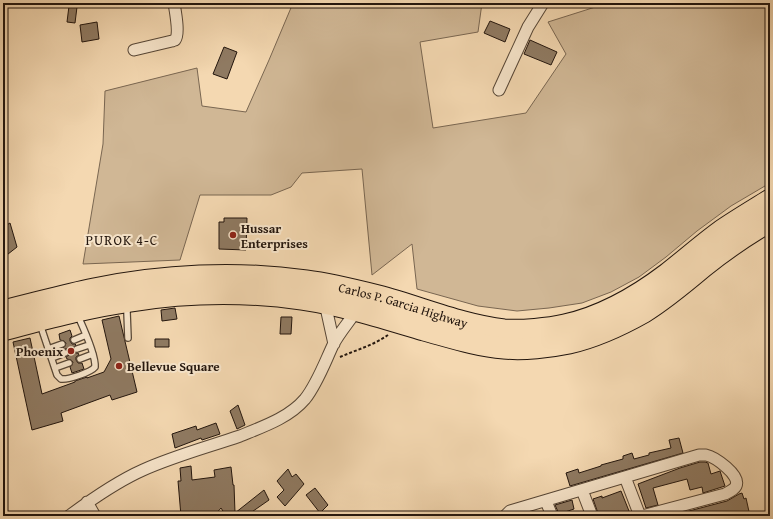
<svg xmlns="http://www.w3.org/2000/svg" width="773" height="519" font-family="'Gentium Book Plus',serif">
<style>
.green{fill:#d0b795;stroke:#796651}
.building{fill:#8f7a62;stroke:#22150d}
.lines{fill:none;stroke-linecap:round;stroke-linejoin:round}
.lane-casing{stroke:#564636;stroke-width:8}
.street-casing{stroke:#564636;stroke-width:13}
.highway-casing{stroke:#22150d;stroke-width:23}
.path{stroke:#22150d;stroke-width:2;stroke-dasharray:3 2;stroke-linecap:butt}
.lane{stroke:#f8e6cc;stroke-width:5.5}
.street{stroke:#f8e6cc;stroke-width:11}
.highway{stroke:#f4d8b1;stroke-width:21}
.poi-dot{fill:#8f2418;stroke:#f8e6cc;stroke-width:1.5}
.labels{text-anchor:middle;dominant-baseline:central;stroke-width:4;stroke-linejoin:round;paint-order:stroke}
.poi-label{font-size:13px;font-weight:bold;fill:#22150d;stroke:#f8e6cc;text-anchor:start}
.street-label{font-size:13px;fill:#22150d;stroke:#f8e6cc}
.neighbourhood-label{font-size:14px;letter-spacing:1px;fill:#22150d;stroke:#f8e6cc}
</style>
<rect width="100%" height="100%" fill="#f4d8b1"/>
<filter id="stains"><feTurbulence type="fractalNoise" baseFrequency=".005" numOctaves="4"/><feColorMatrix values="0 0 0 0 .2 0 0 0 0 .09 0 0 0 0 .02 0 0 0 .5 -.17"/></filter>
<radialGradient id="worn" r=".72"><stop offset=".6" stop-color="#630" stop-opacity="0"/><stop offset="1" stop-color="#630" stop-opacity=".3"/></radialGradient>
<path class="green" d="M293,3H482L478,32L420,42L433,128L526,113L566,54L548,22L608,3H770V183L731,206L697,231L666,257L639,277L611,292L582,303L549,308L517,311L478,306L417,289L412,244L372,275L362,169L302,173L291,187L271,195H200L180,260L83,264L103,144L105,91L197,68L202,106L246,112L269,60Z"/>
<path class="building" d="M69,6L77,7L75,23L67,22Z
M490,21L510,29L505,42L484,33Z
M97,22L99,39L82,42L80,25Z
M530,40L557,52L551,65L524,54Z
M224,47L237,52L227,79L213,74Z
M224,218H247L246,250L219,249V222H224Z
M10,223L17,247L3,258V227Z
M175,308L177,319L162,321L161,310Z
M119,316L137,392L112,400L110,395L61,413L63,421L32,430L13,342L30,338L42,394L75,382V381L87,377V378L104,372L111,359L102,320Z
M281,317H292L291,334H280Z
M70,330L72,336L70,338V341L72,344H75L76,345L73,348V351L76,353H78L79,355L76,357V360L78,363H82L84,369L72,373L70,367L72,365L73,362L71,360L67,359L66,357L69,355V352L67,349H64L63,348L65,346L66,343L64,341L60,340L59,334Z
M155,339H169V347H155Z
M238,405L245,425L237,429L230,411Z
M216,423L220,434L202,440L201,438L175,448L172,434L196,426L197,430Z
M679,438L683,453L570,486L566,473L578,469L579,473L601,466V465L623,459V456L632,453L634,459L649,455V453L671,448L669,440Z
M700,462H705L708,463L711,474L720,471L725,486L703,493L702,487L690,490L687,479L653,488L658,505L646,508L638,484L680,468Z
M191,466L192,480L215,477L214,470L231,467L233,485H234L235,513L264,490L269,500L246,516H226L221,508L214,516H181L178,481H181L180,468Z
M288,469L292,477L296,474L304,484L285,506L277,497L284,490L277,481Z
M315,488L328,505L320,513L306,495Z
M621,491L631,516H599L593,499L602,496V498Z
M742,493L744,499L746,498L750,516H670L727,501L739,494Z
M572,500L574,509L559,514L555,505Z"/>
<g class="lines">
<g class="lane-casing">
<path id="lane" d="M128,305L127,312L128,338
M40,324L57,375L61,379C69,380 91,372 95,367C96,355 83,327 78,316
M74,340L86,335
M48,349L62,344
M77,349L89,345
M52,358L65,353
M80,359L93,354
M55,368L69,363"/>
</g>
<g class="street-casing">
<path id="street" d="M134,50L172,41C173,41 174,40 175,40C180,34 175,10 174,3
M499,90L528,27L543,3
M326,300L325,303L334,344
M625,477L640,516
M582,490L592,516
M546,501L552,516
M87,502L95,516
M69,516C92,499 116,482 143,470C174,456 208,447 240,436C262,427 289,418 305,399C317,384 325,362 333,345C339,333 349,322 357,310V308
M505,516L510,511L699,455C701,455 704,455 706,455C715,457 741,475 736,486C734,490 729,492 725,494L642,516"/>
</g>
<g class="highway-casing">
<g id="highway">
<path id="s1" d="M3,311C33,304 64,295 94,289C162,275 237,271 306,281C330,284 354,290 378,296C420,307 461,325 504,330C522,331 548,329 565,325C601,317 638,296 667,274C685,260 703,244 721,231C737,220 754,210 770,200"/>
<path d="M3,330C45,319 87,307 130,301C186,292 245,291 302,299C343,305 384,318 424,330C450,337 477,346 504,348C523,350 550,347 569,343C595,337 621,325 644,312C665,299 684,283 703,267C724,250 746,235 770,221"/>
</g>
</g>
<path class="path" d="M340,357C356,350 374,345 388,335"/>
<use href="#lane" class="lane"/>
<use href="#street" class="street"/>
<use href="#highway" class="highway"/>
</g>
<g class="poi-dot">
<circle cx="233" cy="235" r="4"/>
<circle cx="71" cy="351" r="4"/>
<circle cx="119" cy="366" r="4"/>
</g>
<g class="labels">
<g class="poi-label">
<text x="241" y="228">Hussar<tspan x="241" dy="15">Enterprises</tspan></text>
<text x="63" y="351" text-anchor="end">Phoenix</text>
<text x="127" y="366">Bellevue Square</text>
</g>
<g class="street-label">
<text stroke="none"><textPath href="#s1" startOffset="407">Carlos P. Garcia Highway</textPath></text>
</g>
<g class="neighbourhood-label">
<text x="122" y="240">PUROK 4-C</text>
</g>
</g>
<rect width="773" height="519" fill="none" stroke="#f4d8b1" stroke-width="16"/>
<rect x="4" y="4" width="765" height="511" fill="none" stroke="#22150d" stroke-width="2"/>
<rect x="8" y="8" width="757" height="503" fill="none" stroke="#22150d"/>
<rect width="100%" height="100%" filter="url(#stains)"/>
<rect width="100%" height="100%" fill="url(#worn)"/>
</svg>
